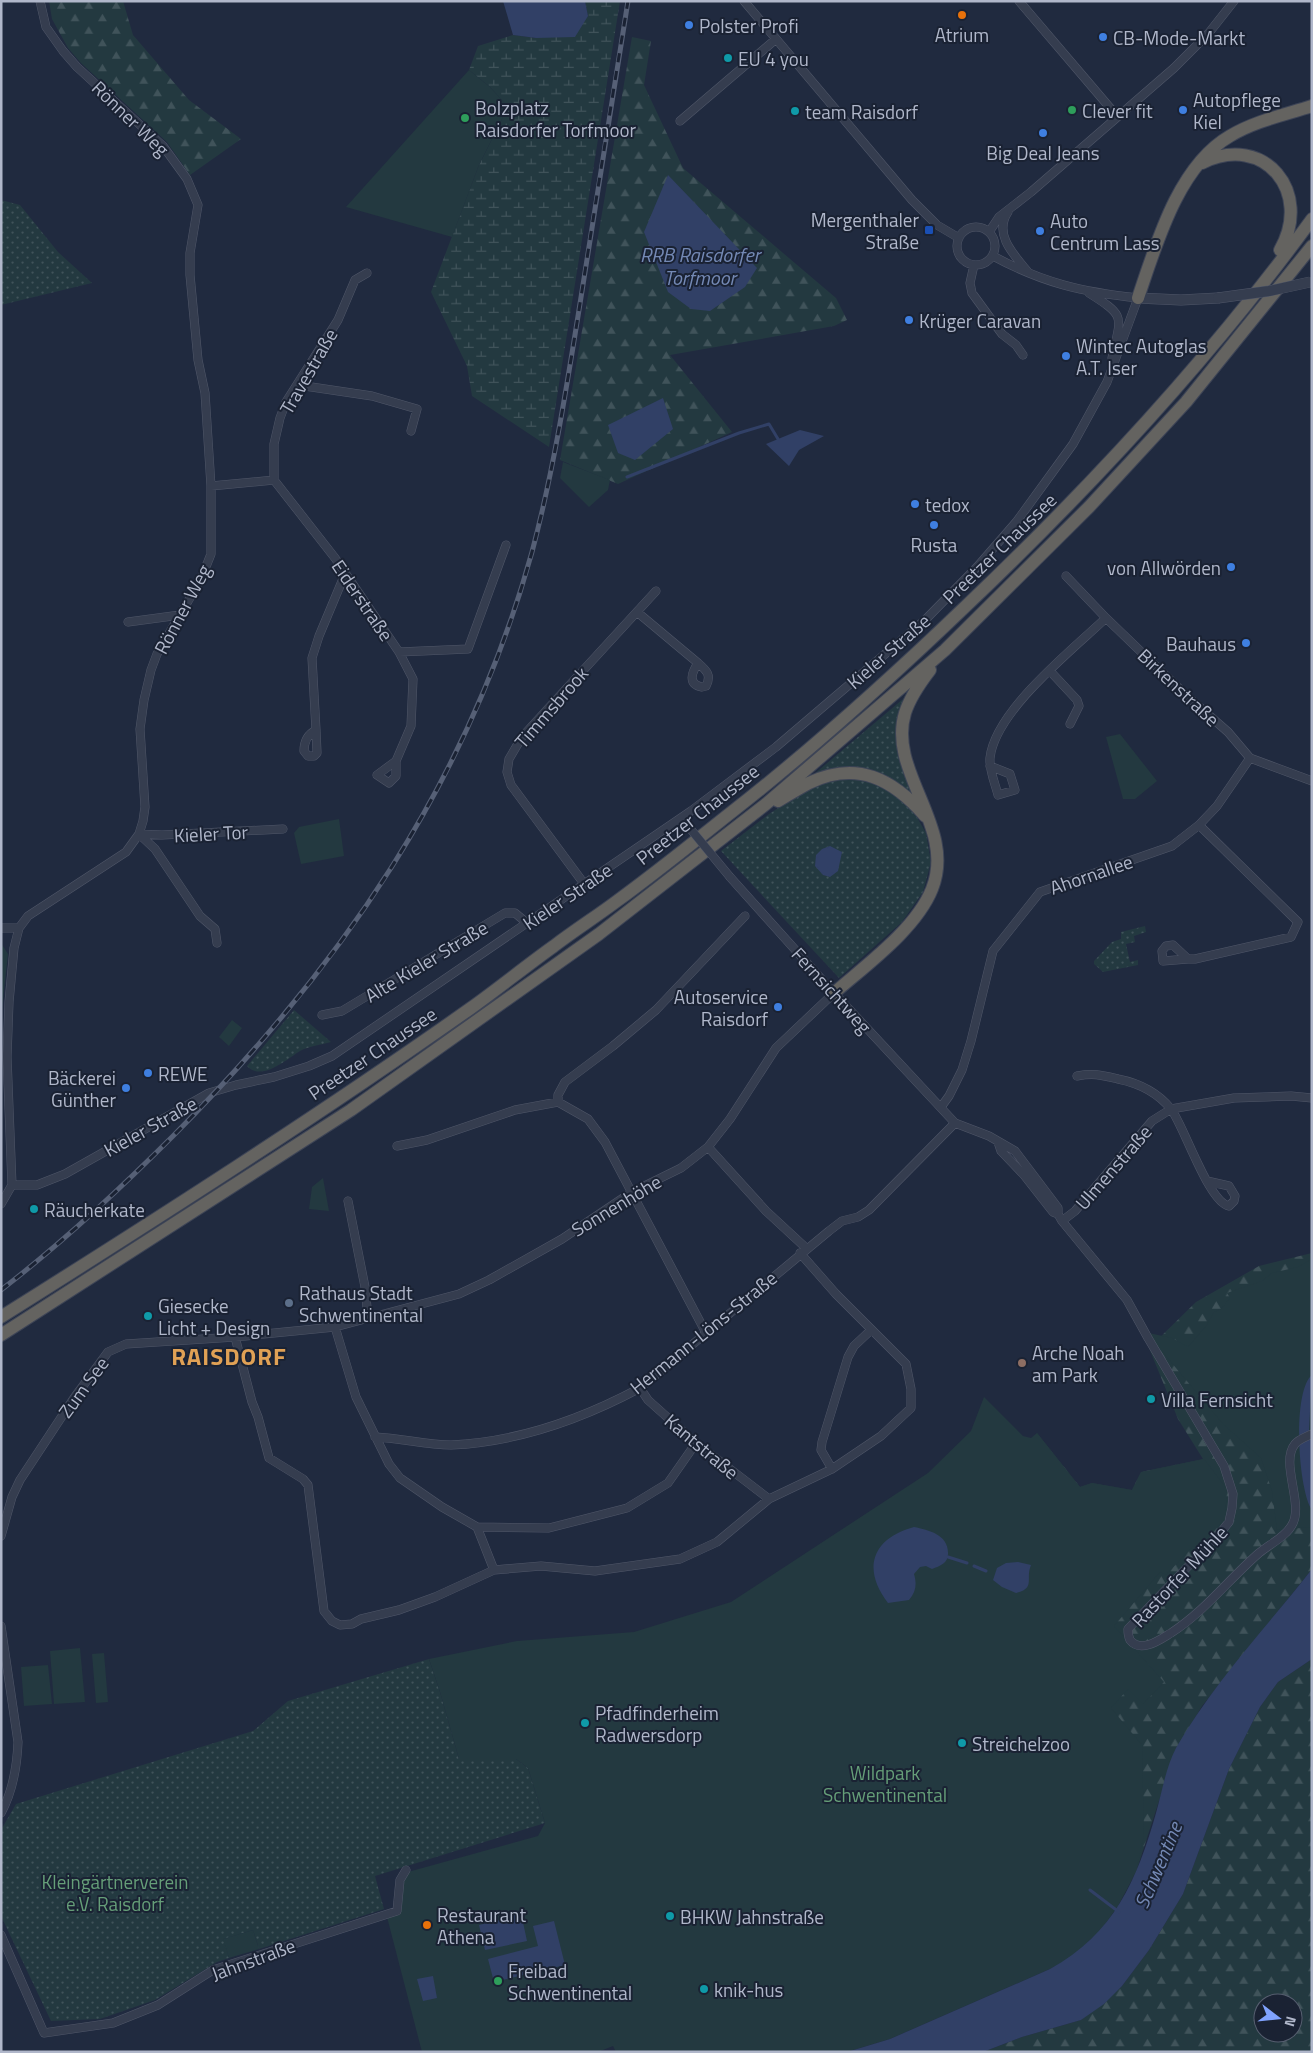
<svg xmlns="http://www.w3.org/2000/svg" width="1313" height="2053" font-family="'Titillium Web',sans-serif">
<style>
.grass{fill:url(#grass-dots)}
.forest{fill:url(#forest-firs);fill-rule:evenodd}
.wetland{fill:url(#wetland-marsh)}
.park{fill:#233940}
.water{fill:#314066}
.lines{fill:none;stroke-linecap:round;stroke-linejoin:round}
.stream{stroke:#314066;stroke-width:3}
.minor-casing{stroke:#505769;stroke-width:9}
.tertiary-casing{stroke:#505769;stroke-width:11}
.trunk-casing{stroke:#3d4456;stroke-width:14}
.minor{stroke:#353d4f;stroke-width:8}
.tertiary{stroke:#353d4f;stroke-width:10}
.trunk{stroke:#646360;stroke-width:12}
.rail-casing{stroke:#566076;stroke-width:5}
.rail{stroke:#1a2233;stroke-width:3;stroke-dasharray:9;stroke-linecap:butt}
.minor-bridge-casing{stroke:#505769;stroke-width:9;stroke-linecap:butt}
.tertiary-bridge-casing{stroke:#505769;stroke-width:11;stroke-linecap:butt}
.minor-bridge{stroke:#353d4f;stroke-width:8}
.tertiary-bridge{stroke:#353d4f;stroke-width:10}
.food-dot{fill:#e8710a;stroke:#1a2233;stroke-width:2}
.shop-dot{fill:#3f7fe0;stroke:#1a2233;stroke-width:2}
.culture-dot{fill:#0f9aa8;stroke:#1a2233;stroke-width:2}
.leisure-dot{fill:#2e9e5b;stroke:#1a2233;stroke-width:2}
.transit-dot{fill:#1a4fb4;stroke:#1a2233;stroke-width:2}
.service-dot{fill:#5c6f8a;stroke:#1a2233;stroke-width:2}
.education-dot{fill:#8d6e63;stroke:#1a2233;stroke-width:2}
.labels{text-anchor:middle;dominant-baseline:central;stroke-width:4;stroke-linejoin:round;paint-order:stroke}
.poi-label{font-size:19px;fill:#b0b7ca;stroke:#1a2233;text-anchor:start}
.street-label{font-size:19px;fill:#b0b7ca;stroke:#1a2233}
.park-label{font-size:19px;fill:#659e78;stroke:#1a2233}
.water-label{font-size:20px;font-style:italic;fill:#7489b5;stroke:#1a2233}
.district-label{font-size:24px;font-weight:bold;letter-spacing:1px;fill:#e0a155;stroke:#1a2233}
</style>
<defs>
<pattern id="grass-dots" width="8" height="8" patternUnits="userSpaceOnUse" patternTransform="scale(1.25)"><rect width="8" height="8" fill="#233940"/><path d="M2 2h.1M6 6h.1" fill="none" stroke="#40535a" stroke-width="1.8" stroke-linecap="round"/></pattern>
<pattern id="forest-firs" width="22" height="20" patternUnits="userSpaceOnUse" patternTransform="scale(1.25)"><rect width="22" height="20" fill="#233940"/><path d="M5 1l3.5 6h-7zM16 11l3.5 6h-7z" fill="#40535a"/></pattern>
<pattern id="wetland-marsh" width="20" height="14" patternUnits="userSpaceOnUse" patternTransform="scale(1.25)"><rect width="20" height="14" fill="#233940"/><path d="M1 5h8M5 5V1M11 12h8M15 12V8" fill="none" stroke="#40535a"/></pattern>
</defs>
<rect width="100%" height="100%" fill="#202a3f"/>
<path class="grass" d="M1,200L20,205L58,252L92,283L1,305Z
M903,699L898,725L917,801L907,791L835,770L813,775Z
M843,778L869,780L891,790L911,807L926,833L931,862L923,892L902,922L839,978L721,851L769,814L810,787Z
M1145,926L1146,932L1134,936L1135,942L1126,944L1130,962L1138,960V965L1103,972L1094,964V961L1112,942L1121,939V932Z
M294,1010L331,1042C321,1045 309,1046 300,1051C287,1059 262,1082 247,1066Z
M429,1659L440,1692L459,1759H516L528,1768L545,1823L375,1876L384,1909L259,1949L253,1930L224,1939L229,1958L217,1962L155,2000L100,2019L51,2021L1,1916V1830L16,1804L253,1731L288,1701Z"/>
<path class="forest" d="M49,1H123L133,35L189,100L241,139L190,175L167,142L81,63L68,48L52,19Z
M632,37L651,41L644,85L683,168L836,298L847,320L834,326L670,355L732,432L618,484L560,460Z
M1312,1253V1569L1202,1706L1175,1751L1136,1872L847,2052L1037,1433L1080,1487L1092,1483L1132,1490L1141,1472L1203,1459L1178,1419L1149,1348L1196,1302L1259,1266Z
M1312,1659V2052H983L1022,2037L1081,2020L1122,1986L1149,1950L1183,1894L1229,1769L1260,1707L1278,1682ZM1263,2003H1293V2033H1263Z"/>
<path class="wetland" d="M585,1H620L549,447L472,396L467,366L431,292L479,165L508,107L490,87L469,70L478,46L513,35L536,38L588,16Z"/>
<path class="park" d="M469,70L490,87L508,107L479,165L452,237L346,207Z
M563,462L610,480L608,490L589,507L560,478Z
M1120,734L1157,781L1135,799H1123L1106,737Z
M339,819L344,856L301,864L294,833L299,827Z
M1,943L8,954L1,1017Z
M232,1020L242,1028L229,1046L219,1037Z
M323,1178L329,1211L309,1209L312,1187Z
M1312,1259V1527L1277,1530L1272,1491L1261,1458L1223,1424L1155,1343L1149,1333L1172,1338L1188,1347L1206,1326L1214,1312L1221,1309L1230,1298L1227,1293L1262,1281L1272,1273L1298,1267Z
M984,1397L1023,1436L1031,1438L1037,1433L1080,1487L1092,1483L1132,1490L1141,1472L1204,1459L1227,1489L1225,1519L1200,1547L1193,1546L1166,1575L1160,1572L1114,1626L1164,1682L1143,1704L1128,1689L1111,1708L1142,1745L1144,1834L1136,1872L1118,1906L1101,1930L1071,1958L1050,1969L890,2039L847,2052H616L613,2046L598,2052H422L387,1917L399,1914L404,1880L408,1872L538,1836L545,1823L528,1768L516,1759H459L440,1692L429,1659L517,1641L634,1632L731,1602L928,1473L971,1431Z
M80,1648L85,1702L54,1704L50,1651Z
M104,1653L108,1702L96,1703L92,1654Z
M48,1665L52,1704L24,1706L21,1667Z
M253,1930L259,1949L229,1958L223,1939Z"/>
<path class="water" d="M503,1H585L588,16L575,37L536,38L513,35Z
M668,175L757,268L745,287L710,311L691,309L668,292L644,232Z
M663,398L673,429L635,460L618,453L608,425Z
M800,430L824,436L799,450L789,466L766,444Z
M830,846L842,852L838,871L830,877L823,875L815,866L816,855L822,849Z
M1312,1375L1309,1430L1312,1442V1510C1298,1490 1292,1391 1312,1375Z
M914,1527C929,1530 949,1535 948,1554C948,1563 940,1566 932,1569L926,1566L920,1567L914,1574C917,1584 916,1592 909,1600L888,1603C861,1568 873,1538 914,1527Z
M1018,1562L1031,1565C1025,1579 1036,1588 1016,1593L1002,1587L993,1580L997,1568L1006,1563Z
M1312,1569V1659L1278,1682L1260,1707L1229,1769L1183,1894L1149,1950L1122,1986L1104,2004L1081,2020L1022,2037L983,2052H847L890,2039L1050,1969C1114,1934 1137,1880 1156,1813C1162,1792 1166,1767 1176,1748C1213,1683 1266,1628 1312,1569Z
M521,1913L527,1941L485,1950L479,1925L507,1918V1916Z
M554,1921L565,1965L494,1982L488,1959L538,1946L533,1926Z
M433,1976L437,1998L423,2001L417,1979Z"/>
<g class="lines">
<path class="stream" d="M627,477L739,433L769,424L778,439
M948,1557L967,1563
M974,1566L986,1571
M1090,1890L1119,1912"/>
<g class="minor-casing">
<path id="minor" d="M744,1L912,200L937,225L959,238
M1019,1L1117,116
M680,121L776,39
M1008,212C993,234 1014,255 1028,272
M957 246a19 19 0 1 1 38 0a19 19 0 1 1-38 0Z
M989,232L999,217L1031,192L1174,68L1208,34L1234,1
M974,265L970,283L972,293L1002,334L1016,345L1023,355
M1089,293C1127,317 1121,316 1112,358
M298,385L372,396L417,409L411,431
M274,480V444L280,418L286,402L338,320L355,280L367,273
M211,486L274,480L335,558L399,652L468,649L506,545
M1066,576L1106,618
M637,612L698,663C692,672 687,684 702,687L706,686C712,675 706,670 698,663
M128,622L180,615
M1050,671L1077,700L1079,706L1070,724
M316,730L317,753L314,756H308L304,751C304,742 308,734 316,730L312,658L319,636L345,574
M396,761V776L389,783L377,775L396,761L411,726L413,679L399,652
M990,766L1010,774L1015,790L998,795C995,783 989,770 990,758C995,711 1072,650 1106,618L1187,696L1228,732L1250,758L1312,781
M139,834L162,835L283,829
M139,834L155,849L200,916L215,929L217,943
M730,877L834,993L955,1123L989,1136L1015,1151L1058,1208V1214L1062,1221L1127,1300L1148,1338L1224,1466L1233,1494L1232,1508L1229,1522L1221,1532L1128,1629C1128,1633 1128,1636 1130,1640C1141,1654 1161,1639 1171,1633C1205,1611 1229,1579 1259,1553C1270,1544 1287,1536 1293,1523C1303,1502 1280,1462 1295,1444C1299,1439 1306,1437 1312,1434
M585,885L511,785L507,772L509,759L522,737L656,591
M1,928H19
M1188,959L1163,961L1162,951L1166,946L1173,945L1188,959H1195L1291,937L1298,922L1199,825
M322,1015L342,1011L505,913H515L527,923
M1077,1076C1094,1073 1101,1075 1118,1079C1138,1083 1158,1093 1171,1109C1184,1126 1209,1203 1229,1206L1234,1201L1235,1196L1229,1186L1207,1181
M558,1102V1095L565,1082L613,1046L656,1010L745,916
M941,1107L949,1096L962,1070L971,1041L993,951L1040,892L1172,846L1199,825L1217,806L1250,758
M998,1142L1001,1151L1024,1175L1053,1212L1058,1214
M397,1146L427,1140L515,1110L558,1102L588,1119L605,1142L706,1333
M708,1147L766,1211L806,1248
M12,1185H37L65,1174L209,1093L236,1085L274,1077L309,1066L332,1056L691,811L776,747L925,620L977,567L1017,521L1073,444L1107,382L1138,298C1082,292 1043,283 993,256
M348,1201L365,1287L368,1318
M1,1204L12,1185L7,1057L9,1002L14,948L19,928L28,916L126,852L139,834L143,821L145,807L140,729L144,700L151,670L157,654L201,579L211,554V486L205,393L198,360L190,275V253L198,205L187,179L163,146L77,67L63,51L46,27L40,1
M1062,1221L1075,1211L1152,1121L1171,1109L1234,1098L1291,1096L1312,1098
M335,1327L356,1397L389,1464L400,1478L442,1507L477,1527L494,1570
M235,1337L252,1402L258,1417L269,1458L303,1479L308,1485L324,1611L332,1621L340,1625L352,1624L361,1619L399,1610L435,1597L494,1570L541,1566L595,1571L680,1559L717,1542L769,1499L832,1469L881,1436L911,1408V1389L906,1364L836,1294L800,1253
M640,1388L648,1400L696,1443L769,1499
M375,1437C401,1438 426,1445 451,1445C518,1442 582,1419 640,1388L829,1231L842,1221L858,1217L869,1210L955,1123
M832,1469L821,1450L822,1442L848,1357L854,1346L871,1330
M477,1527L549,1528L627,1508L668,1483L696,1443
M1,1536L12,1497L20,1480L74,1398L108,1352L126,1344L235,1337L335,1327L459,1294L489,1280L562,1239L632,1192L681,1168L708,1147L730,1119L776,1048L834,993
M1,1626L18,1742C17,1767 13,1791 1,1813
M1,1935L44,2033L113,2023L158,2005L213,1970L397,1911L400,1880L406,1870"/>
</g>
<g class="tertiary-casing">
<path id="tertiary" d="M1138,298L1181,300L1218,298"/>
</g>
<g class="trunk-casing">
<path id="trunk" d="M1202,163C1265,132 1313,193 1280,250
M1138,298C1156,245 1178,166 1230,136C1255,121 1284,115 1312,106
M778,801C788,795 798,789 809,783C857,760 893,779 925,816
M834,993C866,965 916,929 932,889C957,827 887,772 905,713C910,697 920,683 930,670
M1,1317C160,1217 318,1116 471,1008C499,988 526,966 554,946C575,930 597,916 617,901C657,872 695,841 733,811C815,747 892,677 967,605C1092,486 1210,359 1312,219
M1,1335L351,1110L599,934L766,804L945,650L1089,507L1186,402L1312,246"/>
</g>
<use href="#minor" class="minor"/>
<use href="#tertiary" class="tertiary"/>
<use href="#trunk" class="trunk"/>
<g class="rail-casing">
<path id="rail" d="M1,1290C62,1243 119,1190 173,1136C341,967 468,783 532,552C553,473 566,391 579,310C595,207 611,104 628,1"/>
</g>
<use href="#rail" class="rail"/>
<g class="minor-bridge-casing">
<path id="minor-bridge" d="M688,826L730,877"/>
</g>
<g class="tertiary-bridge-casing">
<path id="tertiary-bridge" d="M1218,298L1269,291L1310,282"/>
</g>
<use href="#minor-bridge" class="minor-bridge"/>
<use href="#tertiary-bridge" class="tertiary-bridge"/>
</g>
<g class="food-dot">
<circle cx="962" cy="15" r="5"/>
<circle cx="427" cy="1925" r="5"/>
</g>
<g class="shop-dot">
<circle cx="689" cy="25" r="5"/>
<circle cx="1103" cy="37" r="5"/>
<circle cx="1183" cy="110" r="5"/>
<circle cx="1043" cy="133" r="5"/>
<circle cx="1040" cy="231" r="5"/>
<circle cx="909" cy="320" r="5"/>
<circle cx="1066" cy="356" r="5"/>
<circle cx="915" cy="504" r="5"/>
<circle cx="934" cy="525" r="5"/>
<circle cx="1231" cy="567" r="5"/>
<circle cx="1246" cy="643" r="5"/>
<circle cx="778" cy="1007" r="5"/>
<circle cx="148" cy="1073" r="5"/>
<circle cx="126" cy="1088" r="5"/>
</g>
<g class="culture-dot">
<circle cx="728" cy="58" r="5"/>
<circle cx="795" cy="111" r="5"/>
<circle cx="34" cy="1209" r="5"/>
<circle cx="148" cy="1316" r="5"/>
<circle cx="1151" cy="1399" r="5"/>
<circle cx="585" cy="1723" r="5"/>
<circle cx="962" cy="1743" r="5"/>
<circle cx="670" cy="1916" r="5"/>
<circle cx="704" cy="1989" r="5"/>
</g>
<g class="leisure-dot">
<circle cx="1072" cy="110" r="5"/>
<circle cx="465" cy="118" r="5"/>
<circle cx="498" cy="1981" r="5"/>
</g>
<rect class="transit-dot" x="924" y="225" width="10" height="10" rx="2.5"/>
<circle class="service-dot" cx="289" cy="1303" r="5"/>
<circle class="education-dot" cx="1022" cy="1363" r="5"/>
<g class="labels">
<g class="poi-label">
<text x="699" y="25">Polster Profi</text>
<text x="962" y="34" text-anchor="middle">Atrium</text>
<text x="1113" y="37">CB-Mode-Markt</text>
<text x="738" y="58">EU 4 you</text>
<text x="1193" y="99">Autopflege<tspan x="1193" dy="22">Kiel</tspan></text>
<text x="475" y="107">Bolzplatz<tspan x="475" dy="22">Raisdorfer Torfmoor</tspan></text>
<text x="1082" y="110">Clever fit</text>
<text x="805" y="111">team Raisdorf</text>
<text x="1043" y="152" text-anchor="middle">Big Deal Jeans</text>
<text x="919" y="219" text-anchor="end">Mergenthaler<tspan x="919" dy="22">Straße</tspan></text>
<text x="1050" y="220">Auto<tspan x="1050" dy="22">Centrum Lass</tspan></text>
<text x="919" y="320">Krüger Caravan</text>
<text x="1076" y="345">Wintec Autoglas<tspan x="1076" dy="22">A.T. Iser</tspan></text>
<text x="925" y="504">tedox</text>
<text x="934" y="544" text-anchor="middle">Rusta</text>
<text x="1221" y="567" text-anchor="end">von Allwörden</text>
<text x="1236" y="643" text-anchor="end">Bauhaus</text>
<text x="768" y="996" text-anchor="end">Autoservice<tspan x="768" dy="22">Raisdorf</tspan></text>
<text x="158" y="1073">REWE</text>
<text x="116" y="1077" text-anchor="end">Bäckerei<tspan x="116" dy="22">Günther</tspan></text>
<text x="44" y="1209">Räucherkate</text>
<text x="299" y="1292">Rathaus Stadt<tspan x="299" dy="22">Schwentinental</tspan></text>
<text x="158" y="1305">Giesecke<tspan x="158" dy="22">Licht + Design</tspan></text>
<text x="1032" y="1352">Arche Noah<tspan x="1032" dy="22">am Park</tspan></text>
<text x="1161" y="1399">Villa Fernsicht</text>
<text x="595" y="1712">Pfadfinderheim<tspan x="595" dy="22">Radwersdorp</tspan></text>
<text x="972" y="1743">Streichelzoo</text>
<text x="437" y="1914">Restaurant<tspan x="437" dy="22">Athena</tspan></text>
<text x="680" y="1916">BHKW Jahnstraße</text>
<text x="508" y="1970">Freibad<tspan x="508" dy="22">Schwentinental</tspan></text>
<text x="714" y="1989">knik-hus</text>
</g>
<g class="street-label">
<text transform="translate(131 118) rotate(44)">Rönner Weg</text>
<text transform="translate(308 371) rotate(-60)">Travestraße</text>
<text transform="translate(999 548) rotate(-44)">Preetzer Chaussee</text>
<text transform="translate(363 600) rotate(56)">Eiderstraße</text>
<text transform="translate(182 609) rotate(-62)">Rönner Weg</text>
<text transform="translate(888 651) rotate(-41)">Kieler Straße</text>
<text transform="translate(1179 687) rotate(43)">Birkenstraße</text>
<text transform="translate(551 707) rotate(-49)">Timmsbrook</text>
<text transform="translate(697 814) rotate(-38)">Preetzer Chaussee</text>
<text transform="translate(211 833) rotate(-3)">Kieler Tor</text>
<text transform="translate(1091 874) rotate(-19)">Ahornallee</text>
<text transform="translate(567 896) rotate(-34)">Kieler Straße</text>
<text transform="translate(426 961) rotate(-31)">Alte Kieler Straße</text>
<text transform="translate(832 990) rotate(48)">Fernsichtweg</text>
<text transform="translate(372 1053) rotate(-34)">Preetzer Chaussee</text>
<text transform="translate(150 1126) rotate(-29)">Kieler Straße</text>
<text transform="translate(1113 1167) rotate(-49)">Ulmenstraße</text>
<text transform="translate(616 1205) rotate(-31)">Sonnenhöhe</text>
<text transform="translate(703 1332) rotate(-39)">Hermann-Löns-Straße</text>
<text transform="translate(83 1387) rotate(-54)">Zum See</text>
<text transform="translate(702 1446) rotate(40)">Kantstraße</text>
<text transform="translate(1179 1576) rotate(-47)">Rastorfer Mühle</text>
<text transform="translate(253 1959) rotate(-20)">Jahnstraße</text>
</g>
<g class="park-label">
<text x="885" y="1772">Wildpark<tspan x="885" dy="22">Schwentinental</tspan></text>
<text x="115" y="1881">Kleingärtnerverein<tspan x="115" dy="22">e.V. Raisdorf</tspan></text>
</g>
<g class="water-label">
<text x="700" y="254">RRB Raisdorfer<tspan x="700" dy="23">Torfmoor</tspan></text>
<text transform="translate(1158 1865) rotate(-67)">Schwentine</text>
</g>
<g class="district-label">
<text x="229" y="1356">RAISDORF</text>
</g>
</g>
<rect width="1313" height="2053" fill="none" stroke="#b0b7ca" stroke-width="5"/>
<g transform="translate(1278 2018) rotate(106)"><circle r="24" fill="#1a2233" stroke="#565e6f"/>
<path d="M0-4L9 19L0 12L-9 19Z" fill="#80a3ff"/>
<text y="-8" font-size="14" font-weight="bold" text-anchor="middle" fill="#b0b7ca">N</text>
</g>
</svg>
